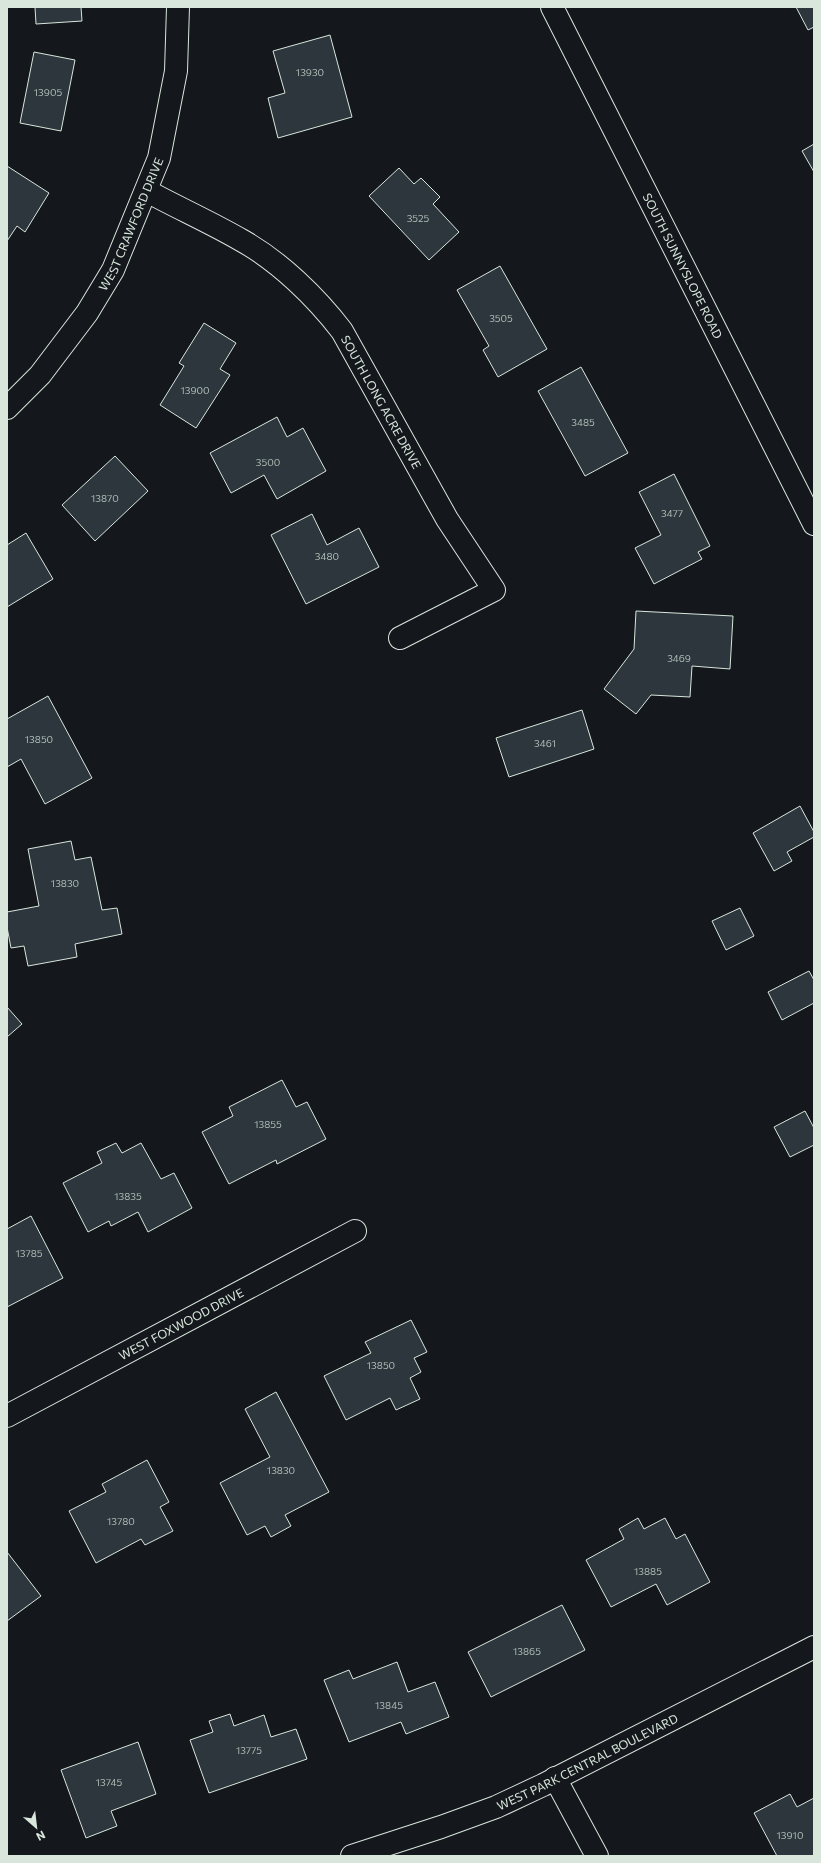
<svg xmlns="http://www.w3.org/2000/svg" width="821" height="1863" font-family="Commissioner,sans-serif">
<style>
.building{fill:#2c363c;stroke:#d8e6dc}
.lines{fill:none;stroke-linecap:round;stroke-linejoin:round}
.minor-casing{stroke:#d8e6dc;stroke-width:24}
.minor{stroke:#14181c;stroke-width:22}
.labels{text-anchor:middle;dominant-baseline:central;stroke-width:3;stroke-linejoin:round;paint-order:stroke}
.number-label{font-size:10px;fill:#adbab4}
.street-label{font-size:12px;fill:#d8e6dc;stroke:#14181c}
</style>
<rect width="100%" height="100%" fill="#14181c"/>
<path class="building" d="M35,7H81L82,21L36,24Z
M796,7H814V27L808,30Z
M330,35L352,117L278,138L268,98L285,93L273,51Z
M34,52L75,60L61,131L20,123Z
M814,144V172L802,151Z
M7,166L49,193L25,232L17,226L7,241Z
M399,168L414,184L421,178L440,197L433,204L459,232L429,260L369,196Z
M500,266L547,349L498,377L483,350L489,346L457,290Z
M204,323L236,343L220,369L230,375L196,428L160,405L184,366L179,363Z
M581,367L628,453L585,476L538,391Z
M277,417L287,437L303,428L326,471L277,499L264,475L231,493L210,453Z
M115,456L148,491L95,541L62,505Z
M674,474L710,546L698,552L702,559L654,584L635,548L661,535L639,492Z
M312,514L327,545L359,528L379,567L306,604L271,535Z
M26,533L53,579L7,607V545Z
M636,611L733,616L730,669L692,666L690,697L651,695L636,714L604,689L634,649Z
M48,696L92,778L45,804L21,759L7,767V719Z
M582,710L594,749L509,777L496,738Z
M800,806L814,832V837L787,852L792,861L774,871L753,833Z
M71,841L75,860L91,857L102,910L117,908L122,934L75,944L77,957L28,966L24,946L11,948L7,927V912L39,906L28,849Z
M740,908L754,936L726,950L712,921Z
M809,971L814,980V1003L782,1020L768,992Z
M7,1007L22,1024L7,1037Z
M282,1080L296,1107L307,1102L326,1139L277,1164L276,1160L229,1184L202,1132L233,1116L229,1107Z
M805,1111L814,1128V1145L790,1157L774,1127Z
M116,1143L122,1153L141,1143L161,1179L174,1173L192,1208L148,1232L138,1212L111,1226L109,1221L88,1232L63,1183L102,1163L97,1152Z
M31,1216L63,1278L7,1307V1229Z
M411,1320L427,1352L414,1358L421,1372L410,1378L420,1399L396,1410L390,1398L346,1420L324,1376L371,1353L365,1342Z
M276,1392L329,1492L285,1515L291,1526L271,1537L265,1526L247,1535L220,1483L270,1457L245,1409Z
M147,1460L169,1502L160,1507L173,1531L145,1545L141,1539L96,1563L69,1511L106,1492L102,1484Z
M638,1518L644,1529L665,1518L676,1539L685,1534L710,1582L667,1605L656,1584L611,1607L586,1560L624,1539L619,1529Z
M7,1552L41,1596L7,1621Z
M562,1605L585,1650L491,1697L468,1652Z
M397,1662L408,1692L435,1682L449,1717L406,1734L401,1722L349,1742L324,1680L349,1670L353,1679Z
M230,1714L234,1726L264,1715L271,1737L296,1729L307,1759L209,1793L190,1740L213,1732L209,1721Z
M138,1742L156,1794L111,1811L117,1826L86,1838L61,1770Z
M790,1794L797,1807L814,1798V1856H777L754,1813Z"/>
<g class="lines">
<g class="minor-casing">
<g id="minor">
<path id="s1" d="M552,7L814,524"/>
<path id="s2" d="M147,191C178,208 210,222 241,240C279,261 316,297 342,331L447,519L494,590L400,638"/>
<path id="s3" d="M7,408L40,375L87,313L113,270L159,158L176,71L178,7"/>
<path id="s4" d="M7,1416L355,1231"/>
<path d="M555,1778L597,1856"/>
<path id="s5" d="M352,1856L441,1827L496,1807L543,1785L814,1647"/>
</g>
</g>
<use href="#minor" class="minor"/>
</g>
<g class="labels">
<g class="number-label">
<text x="310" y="72">13930</text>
<text x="48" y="92">13905</text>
<text x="418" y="218">3525</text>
<text x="501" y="318">3505</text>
<text x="195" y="390">13900</text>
<text x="583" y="422">3485</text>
<text x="268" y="462">3500</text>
<text x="105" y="498">13870</text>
<text x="672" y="513">3477</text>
<text x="327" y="556">3480</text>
<text x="679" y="658">3469</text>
<text x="39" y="739">13850</text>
<text x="545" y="743">3461</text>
<text x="65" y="883">13830</text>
<text x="268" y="1124">13855</text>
<text x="128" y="1196">13835</text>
<text x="29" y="1253">13785</text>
<text x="381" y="1365">13850</text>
<text x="281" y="1470">13830</text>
<text x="121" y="1521">13780</text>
<text x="648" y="1571">13885</text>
<text x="527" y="1651">13865</text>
<text x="389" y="1705">13845</text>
<text x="249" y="1750">13775</text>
<text x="109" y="1782">13745</text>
<text x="790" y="1835">13910</text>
</g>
<g class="street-label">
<text stroke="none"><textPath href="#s3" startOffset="224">WEST CRAWFORD DRIVE</textPath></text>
<text stroke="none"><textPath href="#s1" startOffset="290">SOUTH SUNNYSLOPE ROAD</textPath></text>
<text stroke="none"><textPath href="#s2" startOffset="324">SOUTH LONG ACRE DRIVE</textPath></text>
<text stroke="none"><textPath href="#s4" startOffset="197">WEST FOXWOOD DRIVE</textPath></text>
<text stroke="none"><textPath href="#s5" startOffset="254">WEST PARK CENTRAL BOULEVARD</textPath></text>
</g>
</g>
<rect width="821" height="1863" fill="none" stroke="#d8e6dc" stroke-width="16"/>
<g transform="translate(36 1827) rotate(152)" stroke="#14181c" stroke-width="3" paint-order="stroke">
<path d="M0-3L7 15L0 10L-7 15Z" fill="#d8e6dc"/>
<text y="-6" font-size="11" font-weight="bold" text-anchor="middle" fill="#d8e6dc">N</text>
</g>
</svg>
